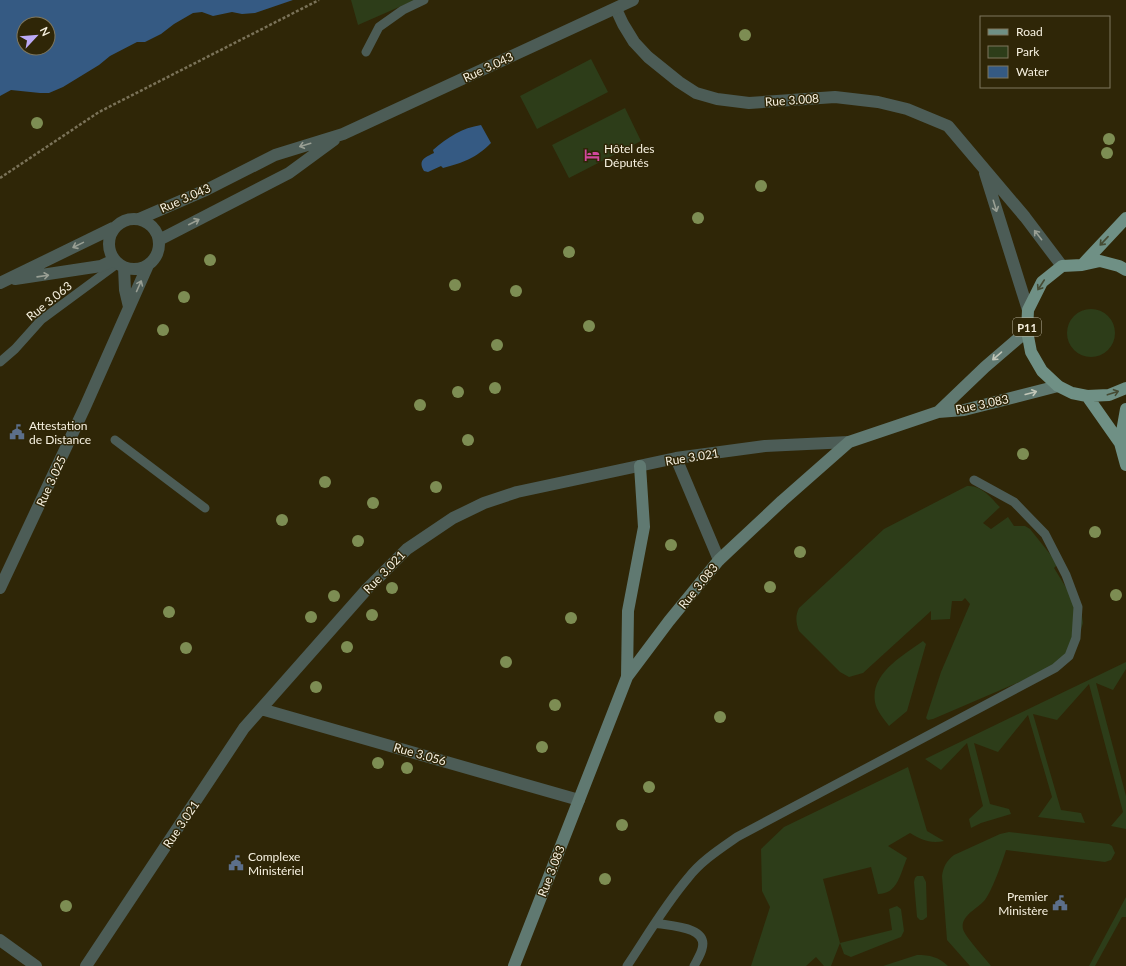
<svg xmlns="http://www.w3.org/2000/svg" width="1126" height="966" font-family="Lato,sans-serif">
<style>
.green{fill:#2d3d19}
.water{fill:#355a83;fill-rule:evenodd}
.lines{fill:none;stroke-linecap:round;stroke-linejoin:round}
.path{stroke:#7a7258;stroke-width:2.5;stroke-dasharray:3 2;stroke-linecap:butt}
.service{stroke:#4c5c56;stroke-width:9}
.minor{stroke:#4c5c56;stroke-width:12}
.tertiary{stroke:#4c5c56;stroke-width:12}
.secondary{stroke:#607971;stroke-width:12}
.primary{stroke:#6f9085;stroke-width:12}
.tree{fill:#7d8d53}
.oneway{stroke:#999f94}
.oneway2{stroke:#454b33}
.oneway3{stroke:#c2c7b9}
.labels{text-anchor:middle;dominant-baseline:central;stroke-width:3;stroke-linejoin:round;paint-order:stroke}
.shield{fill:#2f2607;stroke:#bbb49f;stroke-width:1}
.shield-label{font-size:11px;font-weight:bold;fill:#f7f1e0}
.street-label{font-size:12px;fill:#f7f1e0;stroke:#2f2607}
.poi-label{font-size:12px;fill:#f7f1e0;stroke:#2f2607;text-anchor:start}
</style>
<rect width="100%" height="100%" fill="#2f2607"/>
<path class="green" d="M351,0H415L358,25Z
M591,59L608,92L537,129L520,96Z
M625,108L641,141L569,178L552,145Z
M1067 333a24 24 0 1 1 48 0a24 24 0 1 1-48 0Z
M967,486C982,485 991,498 1000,507L983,523L991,529L1008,517L1014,526H1025L1030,529L1058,564L1054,568L1075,602L1082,616L1083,623L1078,639L1066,662L933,719L928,720L926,718L941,672L970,604L965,598L962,601H952L950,619L931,620V611L863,673L849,677L840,672L799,631C796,623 795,616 799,608L884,529Z
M923,641L926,644L907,711L889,726C884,719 876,710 875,702C870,673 904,655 923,641Z
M1126,662V669L1113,690L1096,683L1126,796V829L1111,826L1123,812L1089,684L1057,720L1033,714L1061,810L1081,813L1085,823L1038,817L1052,797L1028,715L998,752L974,743L990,804L1009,809L1011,814L981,823L971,828L969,819L983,806L967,743L941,770L925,759Z
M908,767L927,831L944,841C930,844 922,840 910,833L888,846L907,858C900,874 898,894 878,894L871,867L823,879L840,943L892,930L889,909L897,906L901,909L904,931L901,937L851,957L844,954L840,943L831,966H824L816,957L806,966H751L770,907L762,891L761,849L784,827Z
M1009,832L1109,844L1112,846L1115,853L1111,860L1105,862L1006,850C1003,860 991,894 984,901C977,909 960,916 963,929C965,937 985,958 991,966H970L947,940L942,876C943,867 947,860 954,855L1000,834Z
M917,876H923L926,882L927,915V917L923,920H920L917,917L914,882L915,878Z
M1126,897V917H1122L1095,966H1089Z
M917,955C930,955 939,957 948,966H883Z"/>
<path class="water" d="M0,0H293L255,13L242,14L232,12L213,16L202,12L193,13L174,24L161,34L145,42H137L110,56L99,65L63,87L49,93H40L11,90L0,96ZM24,24H48V48H24Z
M481,125L491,143C476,158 463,163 443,168L441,166L428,172L424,171C417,160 426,157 434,153L433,150C448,137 462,128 481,125Z"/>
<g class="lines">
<path class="path" d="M0,178L99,112L319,0"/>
<path class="service" d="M366,52L379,27L403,10L424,0
M0,362L15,349L41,320L117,264
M115,440L205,508
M655,923C669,926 709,926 702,949C701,954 697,960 694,966
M627,966C647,936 665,905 688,878C701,861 720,849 737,837L1055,668L1069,656L1076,638L1078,607L1066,575L1045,534L1014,502L974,480"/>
<path class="minor" d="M616,9L623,24L634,42L648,57L679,82L696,93L717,99L749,103L835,97L878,102L907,109L948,126L1025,217L1062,266
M985,173L1028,310
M676,458L719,560
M261,709L579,800
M0,940L36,966
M86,966L244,728L367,589L407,549L453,518L484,503L517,492L676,458L765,446L849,442"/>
<path class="tertiary" d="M109 244a25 25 0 1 1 50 0a25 25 0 1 1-50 0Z
M139,219L206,190L275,155L343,134L633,0
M159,240L289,173L334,140
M124,267L125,290L129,307
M15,279L101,266L114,260
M0,283L113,228
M0,588L85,407L148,265"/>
<path class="secondary" d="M938,412L985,367L1027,331
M627,677L628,611L644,527L640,466
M514,966L627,677L669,621L719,560L782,501L849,442L938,412L964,410L1058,386"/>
<path class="primary" d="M1082,265L1126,218
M1126,270L1119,266L1100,261L1082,265L1062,266L1042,282L1028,310L1027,331L1031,352L1042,371L1058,386L1072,393L1087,396L1109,395L1126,388
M1087,396L1120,443L1126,465
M1120,443L1126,409"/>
</g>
<g class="tree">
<circle cx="745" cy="35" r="6"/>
<circle cx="37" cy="123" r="6"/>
<circle cx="1109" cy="139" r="6"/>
<circle cx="1107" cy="153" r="6"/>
<circle cx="761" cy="186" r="6"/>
<circle cx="698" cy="218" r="6"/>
<circle cx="569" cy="252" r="6"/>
<circle cx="210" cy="260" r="6"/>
<circle cx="455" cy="285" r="6"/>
<circle cx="516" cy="291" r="6"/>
<circle cx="184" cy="297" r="6"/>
<circle cx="589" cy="326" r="6"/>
<circle cx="163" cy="330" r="6"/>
<circle cx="497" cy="345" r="6"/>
<circle cx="495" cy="388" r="6"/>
<circle cx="458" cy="392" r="6"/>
<circle cx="420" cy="405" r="6"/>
<circle cx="468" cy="440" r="6"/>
<circle cx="1023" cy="454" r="6"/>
<circle cx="325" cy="482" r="6"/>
<circle cx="436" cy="487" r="6"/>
<circle cx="373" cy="503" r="6"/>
<circle cx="282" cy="520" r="6"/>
<circle cx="1095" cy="532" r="6"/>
<circle cx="358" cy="541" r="6"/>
<circle cx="671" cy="545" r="6"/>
<circle cx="800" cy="552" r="6"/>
<circle cx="770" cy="587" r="6"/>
<circle cx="392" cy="588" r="6"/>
<circle cx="1116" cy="595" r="6"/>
<circle cx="334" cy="596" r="6"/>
<circle cx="169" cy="612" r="6"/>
<circle cx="372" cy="615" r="6"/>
<circle cx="311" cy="617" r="6"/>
<circle cx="571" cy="618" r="6"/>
<circle cx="347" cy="647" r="6"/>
<circle cx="186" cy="648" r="6"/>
<circle cx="506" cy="662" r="6"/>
<circle cx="316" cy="687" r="6"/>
<circle cx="555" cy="705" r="6"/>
<circle cx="720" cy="717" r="6"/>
<circle cx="542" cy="747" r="6"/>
<circle cx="378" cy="763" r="6"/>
<circle cx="407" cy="768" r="6"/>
<circle cx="649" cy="787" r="6"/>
<circle cx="622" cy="825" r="6"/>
<circle cx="605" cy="879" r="6"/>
<circle cx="66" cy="906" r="6"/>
</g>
<defs><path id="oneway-shaft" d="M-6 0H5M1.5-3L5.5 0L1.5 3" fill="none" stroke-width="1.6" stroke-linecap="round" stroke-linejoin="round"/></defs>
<g class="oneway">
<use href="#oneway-shaft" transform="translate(305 145) rotate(163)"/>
<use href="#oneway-shaft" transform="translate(995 206) rotate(73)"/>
<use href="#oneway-shaft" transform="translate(194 222) rotate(-27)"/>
<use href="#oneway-shaft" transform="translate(1038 235) rotate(-128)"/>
<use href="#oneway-shaft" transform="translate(78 245) rotate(154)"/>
<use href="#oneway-shaft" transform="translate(43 276) rotate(-8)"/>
<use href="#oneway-shaft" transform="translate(139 286) rotate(-66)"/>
</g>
<g class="oneway2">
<use href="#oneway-shaft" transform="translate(1104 241) rotate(133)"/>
<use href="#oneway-shaft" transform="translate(1041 285) rotate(123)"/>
<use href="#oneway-shaft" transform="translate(1113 393) rotate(-18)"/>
</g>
<g class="oneway3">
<use href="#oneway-shaft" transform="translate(997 356) rotate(139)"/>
<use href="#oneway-shaft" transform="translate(1031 393) rotate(-15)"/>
</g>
<defs>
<g id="hotel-bare" transform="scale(1.2)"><path d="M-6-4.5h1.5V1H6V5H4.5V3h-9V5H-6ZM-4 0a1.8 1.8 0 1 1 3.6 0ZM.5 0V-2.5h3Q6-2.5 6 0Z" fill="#d1479c" stroke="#2f2607" stroke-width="2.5" paint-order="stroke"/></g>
<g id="civic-bare" transform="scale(1.2)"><path d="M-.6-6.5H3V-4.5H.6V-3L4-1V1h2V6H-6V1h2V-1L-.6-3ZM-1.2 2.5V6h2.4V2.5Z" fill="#5c6f8a" stroke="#2f2607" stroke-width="2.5" paint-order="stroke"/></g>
</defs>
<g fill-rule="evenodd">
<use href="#hotel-bare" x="592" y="155"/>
<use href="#civic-bare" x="17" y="432"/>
<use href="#civic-bare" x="236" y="863"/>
<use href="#civic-bare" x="1060" y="903"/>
</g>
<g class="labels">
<rect class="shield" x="1013" y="318" width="28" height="18" rx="3"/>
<g class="shield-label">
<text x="1027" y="327">P11</text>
</g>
<g class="street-label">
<text transform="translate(488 67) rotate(-25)">Rue 3.043</text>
<text transform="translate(792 100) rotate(-4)">Rue 3.008</text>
<text transform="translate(185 198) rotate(-24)">Rue 3.043</text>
<text transform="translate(49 301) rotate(-39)">Rue 3.063</text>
<text transform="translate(982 404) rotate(-12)">Rue 3.083</text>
<text transform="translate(692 457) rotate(-9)">Rue 3.021</text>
<text transform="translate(51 481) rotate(-65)">Rue 3.025</text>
<text transform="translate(384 572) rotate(-46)">Rue 3.021</text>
<text transform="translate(698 586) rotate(-51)">Rue 3.083</text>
<text transform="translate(420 754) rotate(16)">Rue 3.056</text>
<text transform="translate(181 824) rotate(-56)">Rue 3.021</text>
<text transform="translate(551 871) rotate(-69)">Rue 3.083</text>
</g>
<g class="poi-label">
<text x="604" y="148">Hôtel des<tspan x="604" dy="14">Députés</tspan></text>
<text x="29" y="425">Attestation<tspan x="29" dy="14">de Distance</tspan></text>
<text x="248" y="856">Complexe<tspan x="248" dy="14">Ministériel</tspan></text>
<text x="1048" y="896" text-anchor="end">Premier<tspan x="1048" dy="14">Ministère</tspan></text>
</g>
</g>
<rect x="980" y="16" width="130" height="72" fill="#2f2607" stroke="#7f775e"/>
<rect x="988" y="29" width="20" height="6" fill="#6f9085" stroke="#7f775e"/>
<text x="1016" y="36" font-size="12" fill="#f7f1e0">Road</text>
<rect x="988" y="46" width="20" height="12" fill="#2d3d19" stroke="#7f775e"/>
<text x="1016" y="56" font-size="12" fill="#f7f1e0">Park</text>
<rect x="988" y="66" width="20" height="12" fill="#355a83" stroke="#7f775e"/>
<text x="1016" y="76" font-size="12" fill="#f7f1e0">Water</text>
<g transform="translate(36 36) rotate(64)"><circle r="19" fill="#2f2607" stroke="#7f775e"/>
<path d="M0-3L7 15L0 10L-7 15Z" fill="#bcaaf6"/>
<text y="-6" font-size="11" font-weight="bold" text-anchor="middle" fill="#f7f1e0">N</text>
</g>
</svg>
